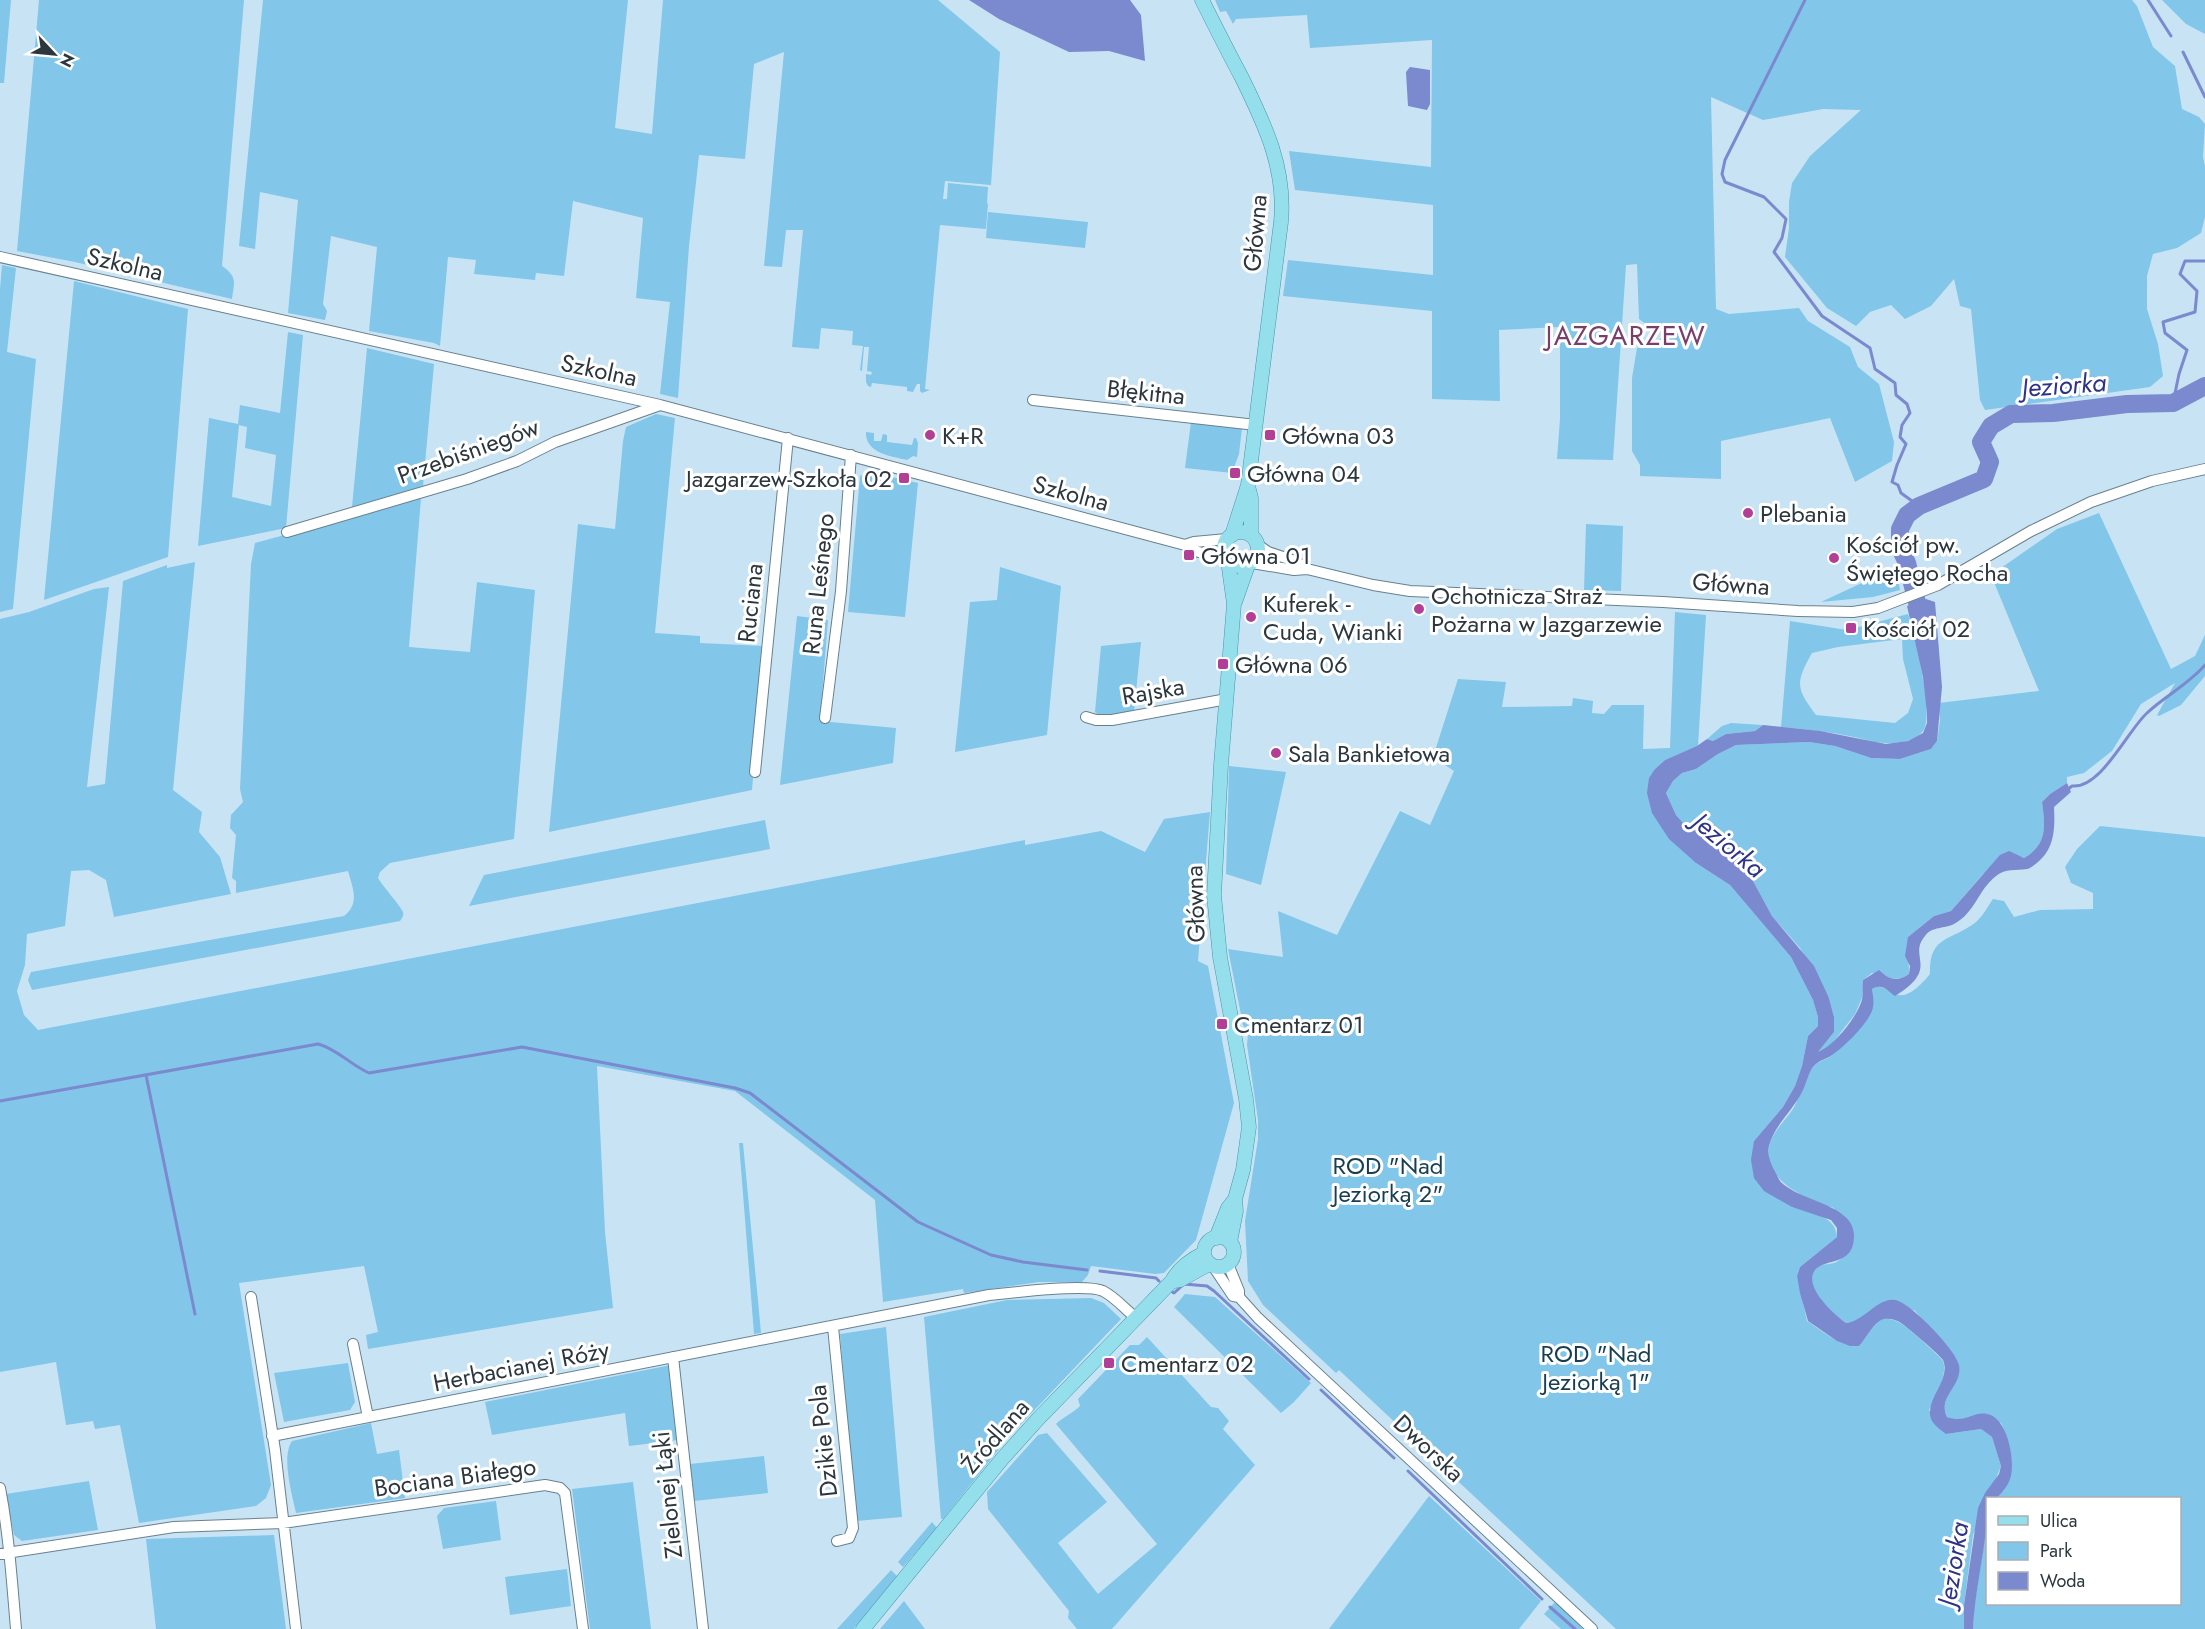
<svg xmlns="http://www.w3.org/2000/svg" width="2205" height="1629" font-family="Jost,sans-serif">
<style>
.green{fill:#82c6ea;fill-rule:evenodd}
.water{fill:#7b89ce}
.lines{fill:none;stroke-linecap:round;stroke-linejoin:round}
.stream{stroke:#7b89ce;stroke-width:3}
.river{stroke:#7b89ce;stroke-width:18}
.minor-casing{stroke:#68818f;stroke-width:12}
.major-casing{stroke:#4297a7;stroke-width:15}
.minor{stroke:#fff;stroke-width:10}
.major{stroke:#95dfec;stroke-width:14}
.poi-dot{fill:#b23e96;stroke:#fff;stroke-width:2}
.labels{text-anchor:middle;dominant-baseline:central;stroke-width:6;stroke-linejoin:round;paint-order:stroke}
.street-label{font-size:24px;fill:#2c373d;stroke:#fff}
.poi-label{font-size:24px;fill:#2c373d;stroke:#fff;text-anchor:start}
.park-label{font-size:24px;fill:#183e51;stroke:#fff}
.water-label{font-size:26px;font-style:italic;fill:#2e3385;stroke:#fff}
.quarter-label{font-size:27px;letter-spacing:1.5px;fill:#7a3e69;stroke:#fff}
</style>
<rect width="100%" height="100%" fill="#c8e4f4"/>
<path class="green" d="M0,0H11L4,83H0Z
M39,0H244L222,266C238,277 234,282 232,299L75,262L17,251Z
M263,0H628L615,128L652,134L663,0H938L1000,52L991,185L945,181L943,199H947L948,183L988,187L987,203L988,204L986,229L940,225L925,389L930,390L922,393L920,391V384H917L913,392L907,391V387L872,383L871,387L868,386L866,382V374L871,375L872,372L867,371L869,347H864L862,371L860,370L863,346L852,345L853,331L821,328L819,349L792,347L803,230H786L782,267L764,266L784,52L754,64L745,159L699,155L689,246L678,398L660,394L670,302L636,298L643,218L573,201L564,276L536,273L535,280L474,274L476,260L448,257L440,346L434,343L369,331L377,247L331,236L323,304L327,311L325,320L288,313L298,200L260,192L255,249L239,246Z
M1215,0H2132L2137,6L2153,47L2175,66L2182,109L2199,117L2205,124L2203,157L2205,166V217L2201,233L2177,248L2153,254L2147,276V309L2158,344L2163,376L2150,387L1985,410L1980,400L1971,309L1960,306L1954,279L1931,306L1905,319L1891,305L1870,312L1856,326L1827,308L1785,257L1789,228V202L1792,183L1810,156L1861,110L1823,109L1763,120L1711,97L1716,309L1729,314L1799,308L1808,321L1850,347L1858,367L1879,384L1894,442L1892,461L1855,482L1830,418L1721,441V479L1640,476V465L1632,451V378L1637,348L1684,330L1671,327H1650L1639,319L1637,264L1626,265L1613,460L1557,459L1560,419V327L1499,330L1500,401L1432,399V311L1283,296L1288,260L1433,275V205L1295,190L1289,151L1431,167L1432,40L1310,48L1307,15L1236,19L1233,24L1226,11L1220,12Z
M2162,0H2205V34L2186,24Z
M988,212L1088,222L1085,248L986,238Z
M2,265L16,268L7,352L36,359L13,609L0,612V289Z
M74,281L188,309L168,557L44,600Z
M288,332L303,335L286,528L198,546L209,418L238,424L240,405L280,413ZM239,425L247,427L245,448L276,455L271,506L232,497Z
M367,348L434,364L423,486L352,507Z
M656,414L675,418L655,633L700,636V643L764,646L752,790L549,832L578,524L615,529L623,441L626,427Z
M1191,422L1242,428L1239,454L1232,473L1185,468Z
M866,432L874,433V441H881L883,434L887,435V442L912,445L914,438H916L918,443L917,457L913,456L907,460C891,456 865,453 866,432Z
M869,472L918,483L905,617L848,612L860,476Z
M421,498L409,647L470,652L477,582L535,590L514,839L390,863L380,872L378,878C382,885 402,908 403,912C404,916 402,918 400,921L32,990L28,980L31,972L344,916C360,903 353,889 348,871L236,893V881L232,878L236,835L230,828L231,815L243,802L240,789L251,564L255,543L351,517L394,501Z
M2099,513L2171,669L2195,656L2205,635V676L2181,705L2159,716L2157,715L2175,683L2141,704L2112,751L2084,773L2067,777V783L2050,794L2042,802C2045,825 2048,844 2024,858L2018,856L1983,874L1951,911L1934,916L1908,937L1909,974C1896,983 1886,977 1872,973L1863,980L1862,998L1855,1014L1828,1049L1817,1053L1834,1032V1017L1829,998L1800,948L1772,916L1746,868L1702,832L1693,830L1684,824L1676,815L1666,793L1673,781L1682,773L1696,769L1718,754L1736,745L1809,742L1835,746L1871,758L1900,759L1931,749L1937,741L1940,721L1939,703L2039,691L1991,575L2057,529Z
M1586,524L1623,526L1621,591L1584,590Z
M195,562L173,790L202,812L199,832L220,857L231,894L114,917L106,880L89,870L71,871L65,926L27,934L25,965L17,991L24,1015L38,1030L1025,840V845L1101,831L1145,852L1164,819L1210,812L1198,961L1208,966L1234,1103L1196,1240L1164,1273L1155,1274L1091,1266L1088,1275L1082,1282H1039L964,1293L963,1289L883,1302L875,1200L735,1091L597,1066L605,1232L613,1308L368,1349L366,1335L378,1332L364,1266L239,1283L271,1485L266,1498L256,1506L139,1523L120,1425L95,1429L93,1421L66,1425L56,1362L0,1372V619L29,612L94,589L109,587L87,787L105,784L123,581L167,565V568Z
M1000,567L1061,586L1047,735L955,752L970,602L997,600Z
M1896,567L1900,590L1873,597L1821,602Z
M1675,612L1706,615L1698,746L1665,760L1655,769L1696,863L1730,885L1791,957L1813,1000L1818,1017V1026L1808,1036L1802,1066L1795,1086L1783,1107L1754,1141L1792,1207C1810,1213 1836,1215 1837,1237L1800,1267L1797,1276L1807,1321C1824,1332 1839,1346 1859,1346C1867,1338 1873,1322 1884,1319C1890,1318 1897,1321 1902,1324C1907,1327 1942,1358 1943,1361C1948,1376 1935,1397 1929,1410L1946,1434L1981,1429L1992,1437L2001,1466L1973,1535L1964,1605V1629H1616L1339,1370L1336,1373L1263,1305L1248,1281L1245,1221L1258,1139V1120L1247,1045L1248,1033L1243,1025L1228,949L1283,957L1278,911L1337,935L1400,811L1430,825L1454,771L1433,757L1458,679L1506,682L1502,707L1572,706L1573,698L1593,701L1592,713L1604,714L1612,705H1644L1643,749L1670,748Z
M1908,614C1914,635 1935,714 1923,731C1916,741 1897,744 1885,743C1875,743 1864,739 1854,737C1830,732 1805,729 1781,727L1790,621L1847,630ZM1902,639L1903,659L1913,699L1908,713L1895,723L1816,715C1796,688 1795,683 1812,653L1838,647Z
M797,616L828,620L820,721L896,728L893,763L780,785Z
M1141,642L1134,712L1101,717L1095,712L1101,646Z
M1731,723L1763,725L1755,731L1726,734L1713,741L1707,739L1722,726Z
M1229,766L1286,772L1261,885L1226,874Z
M765,820L770,849L469,906L484,875Z
M2100,826L2205,837V1629H1973L1974,1608L1987,1525L1988,1604H2180V1498H1997C2016,1474 2014,1450 2001,1423L1958,1421L1947,1417C1940,1402 1951,1392 1957,1379L1951,1351L1914,1310L1846,1323C1834,1314 1800,1285 1816,1269C1822,1263 1827,1265 1834,1263C1838,1262 1843,1257 1846,1255L1834,1208C1809,1201 1763,1181 1769,1148C1771,1133 1785,1121 1793,1109C1800,1097 1806,1075 1813,1067C1817,1061 1827,1060 1832,1055C1845,1043 1862,1015 1873,999L1872,989C1891,978 1894,1018 1930,974C1929,935 1950,942 1976,922C1983,916 1988,906 1993,899L2004,901L2014,917L2040,910L2093,909V893L2071,883L2065,867L2077,849Z
M739,1143H743L760,1322L761,1333L754,1334Z
M1185,1294L1215,1297L1311,1383L1294,1402L1281,1413L1174,1307Z
M1091,1298L1104,1303L1121,1319L1008,1438L943,1519H941L924,1317L1007,1300Z
M886,1327L902,1517L856,1521L840,1334Z
M1147,1337L1211,1407L1218,1408L1229,1421L1223,1429L1255,1465L1112,1629H1077L1068,1618L1069,1611L988,1509L987,1492L1038,1435L1047,1433L1107,1502L1058,1543L1098,1594L1157,1544L1056,1424C1064,1416 1072,1414 1080,1406L1078,1399L1130,1345H1139Z
M348,1363L355,1402L350,1410L284,1422L274,1373Z
M671,1365L678,1440L629,1446L625,1413L492,1435L485,1402Z
M371,1423L377,1454L399,1450L405,1498L296,1513C292,1494 281,1457 292,1441Z
M764,1456L768,1493L694,1501L690,1464Z
M89,1481L98,1530L22,1541L14,1535L6,1494Z
M633,1482L651,1629H590L572,1489Z
M1429,1496L1541,1601L1519,1629H1329Z
M496,1501L501,1540L443,1549L437,1516L444,1508Z
M932,1522L937,1528L903,1567L898,1562Z
M274,1535L286,1629H156L146,1539Z
M567,1569L571,1606L510,1615L505,1577Z
M891,1570L898,1577L854,1629H837Z
M904,1601L925,1629H880Z
M1554,1603L1558,1604L1583,1629H1561L1544,1614Z"/>
<path class="water" d="M969,0H1130L1141,15L1145,61L1109,51L1069,52L999,19Z
M1410,67L1430,70V104L1427,110L1408,106L1406,72Z
M1926,599L1935,602L1942,687L1937,741L1931,749L1900,759L1871,758L1835,746L1809,742L1736,745L1718,754L1696,769L1682,773L1673,781L1666,793L1676,815L1684,824L1693,830L1702,832L1746,868L1772,916L1814,966L1829,998L1834,1017V1032L1818,1052C1834,1046 1857,1017 1862,1000C1863,994 1862,987 1863,980L1879,970C1889,980 1897,982 1909,974L1910,966L1905,956L1908,937L1934,916L1951,911L2000,855L2009,851L2024,858C2048,844 2045,825 2042,802L2050,794L2067,783L2071,792L2054,807C2055,827 2055,848 2038,862C2034,865 2031,868 2027,869C2015,871 2006,868 1996,876C1978,890 1975,913 1954,924C1945,929 1932,926 1925,936C1907,957 1941,968 1895,996C1887,990 1882,983 1872,989C1873,995 1874,1002 1873,1007C1871,1021 1844,1047 1832,1055C1827,1059 1817,1061 1813,1067C1808,1073 1806,1085 1802,1092C1793,1110 1774,1126 1769,1146C1767,1154 1770,1161 1773,1168C1776,1172 1778,1180 1782,1183C1802,1202 1856,1205 1854,1237C1853,1266 1827,1258 1816,1269C1801,1285 1834,1314 1846,1323C1865,1321 1878,1297 1895,1300C1910,1302 1956,1350 1959,1365C1963,1386 1937,1396 1947,1417C1966,1424 1973,1411 1987,1414C2008,1417 2016,1463 2010,1479C2008,1486 2001,1493 1997,1498H1988C1988,1542 1975,1585 1973,1629H1964V1605L1978,1508L1985,1493L1999,1474L2001,1466L1992,1437L1981,1429L1946,1434C1941,1430 1935,1426 1932,1421C1922,1401 1952,1381 1943,1360C1941,1356 1907,1327 1901,1323C1897,1320 1890,1318 1884,1319C1873,1322 1867,1338 1859,1346H1850L1837,1341L1808,1321L1800,1293L1797,1276L1800,1267L1837,1237V1228L1831,1220L1792,1207L1764,1191L1754,1178L1751,1160L1754,1141L1783,1107L1795,1086L1802,1066L1808,1036L1818,1026V1017L1813,1000L1791,957L1730,885L1696,863L1669,839L1652,813L1647,793L1649,778L1655,769L1665,760L1697,746L1707,739L1713,741L1726,734L1755,731L1763,725L1820,731L1886,744L1908,741L1923,733L1927,723V714L1923,677L1907,606Z"/>
<g class="lines">
<path class="stream" d="M1805,0L1725,160L1722,174L1725,182L1764,197L1786,219L1782,238L1774,252L1822,316L1870,348L1875,369L1895,383L1896,395L1907,404L1910,413L1902,425L1900,437L1906,444L1897,465L1892,482L1898,485L1901,493L1919,506
M2148,0L2171,36
M2183,52L2205,97
M2173,403L2179,374L2187,350L2165,333L2163,322L2195,312L2197,291L2180,274L2185,261H2205
M2067,790L2072,786C2101,789 2128,730 2147,713C2165,696 2189,684 2205,665
M146,1075L195,1314
M0,1101L318,1044C337,1049 351,1065 369,1073L522,1047L735,1088L750,1093L918,1222L991,1255L1023,1262L1087,1270
M1100,1271L1156,1278L1159,1281
M1171,1291L1174,1293L1184,1284L1207,1286L1214,1291L1309,1379
M1321,1390L1394,1458
M1408,1471L1542,1599
M1550,1607L1575,1629"/>
<path class="river" d="M1923,626L1907,563L1900,548V529L1907,515L1919,506L1984,479L1990,462L1981,442L1991,426L2011,414L2053,413L2127,404L2173,403L2205,386"/>
<g class="minor-casing">
<path id="minor" d="M0,257L660,405L1185,545L1191,550L1226,559
M1033,400L1256,425
M287,532L467,479L517,461L555,442L660,405
M1185,545L1194,542L1227,539
M1258,545L1268,552L1295,561L1307,569L1373,585L1410,591L1663,602L1798,611L1853,612L1878,608L1938,585L2031,531L2091,502L2152,481L2205,469
M1252,563L1294,570L1307,569
M1086,717L1096,720H1112L1227,699
M825,718L841,591L851,455
M755,772L788,438
M1228,1264L1239,1291V1297
M1213,1266L1233,1296L1239,1297L1258,1318L1592,1629
M251,1297L275,1450L296,1629
M833,1327L853,1528L849,1538L837,1541
M353,1344L368,1417
M673,1357L703,1629
M272,1436L989,1295C1011,1293 1085,1283 1103,1291C1115,1297 1125,1309 1136,1318
M0,1488C9,1535 12,1582 16,1629
M0,1554L174,1527L283,1523L545,1485L560,1488L565,1493L583,1629"/>
</g>
<g class="major-casing">
<path id="major" d="M1202,0C1215,26 1228,52 1242,78C1265,125 1286,168 1281,222L1248,485L1232,535
M1249,490L1251,498V535
M1224 549a17 17 0 1 1 34 0a17 17 0 1 1-34 0Z
M1235,602L1248,565
M1204 1252a15 15 0 1 1 30 0a15 15 0 1 1-30 0Z
M1216,1238L1228,1208L1235,1199L1243,1170L1249,1127L1246,1099L1220,957L1214,895L1221,765L1234,604L1228,561
M1230,1242L1236,1211L1235,1199
M1174,1281L1180,1280L1209,1264
M863,1629L1002,1459L1038,1419L1172,1281C1178,1269 1192,1259 1204,1253"/>
</g>
<use href="#minor" class="minor"/>
<use href="#major" class="major"/>
</g>
<g class="poi-dot">
<circle cx="930" cy="435" r="6"/>
<rect x="1264" y="429" width="12" height="12" rx="3"/>
<rect x="1229" y="467" width="12" height="12" rx="3"/>
<rect x="898" y="472" width="12" height="12" rx="3"/>
<circle cx="1748" cy="513" r="6"/>
<rect x="1183" y="549" width="12" height="12" rx="3"/>
<circle cx="1834" cy="558" r="6"/>
<circle cx="1419" cy="609" r="6"/>
<circle cx="1251" cy="617" r="6"/>
<rect x="1845" y="622" width="12" height="12" rx="3"/>
<rect x="1217" y="658" width="12" height="12" rx="3"/>
<circle cx="1276" cy="753" r="6"/>
<rect x="1216" y="1018" width="12" height="12" rx="3"/>
<rect x="1103" y="1357" width="12" height="12" rx="3"/>
</g>
<g class="labels">
<g class="street-label">
<text transform="translate(1255 233) rotate(-85)">Główna</text>
<text transform="translate(125 264) rotate(13)">Szkolna</text>
<text transform="translate(599 370) rotate(12)">Szkolna</text>
<text transform="translate(1146 392) rotate(6)">Błękitna</text>
<text transform="translate(468 451) rotate(-20)">Przebiśniegów</text>
<text transform="translate(1071 493) rotate(15)">Szkolna</text>
<text transform="translate(818 584) rotate(-84)">Runa Leśnego</text>
<text transform="translate(1731 584) rotate(4)">Główna</text>
<text transform="translate(750 603) rotate(-84)">Ruciana</text>
<text transform="translate(1153 691) rotate(-10)">Rajska</text>
<text transform="translate(1195 904) rotate(-92)">Główna</text>
<text transform="translate(521 1366) rotate(-11)">Herbacianej Róży</text>
<text transform="translate(995 1436) rotate(-49)">Źródlana</text>
<text transform="translate(823 1441) rotate(-96)">Dzikie Pola</text>
<text transform="translate(1429 1448) rotate(43)">Dworska</text>
<text transform="translate(455 1477) rotate(-8)">Bociana Białego</text>
<text transform="translate(667 1495) rotate(-96)">Zielonej Łąki</text>
</g>
<g class="poi-label">
<text x="942" y="435">K+R</text>
<text x="1282" y="435">Główna 03</text>
<text x="1247" y="473">Główna 04</text>
<text x="892" y="478" text-anchor="end">Jazgarzew-Szkoła 02</text>
<text x="1760" y="513">Plebania</text>
<text x="1846" y="544">Kościół pw.<tspan x="1846" dy="28">Świętego Rocha</tspan></text>
<text x="1201" y="555">Główna 01</text>
<text x="1431" y="595">Ochotnicza Straż<tspan x="1431" dy="28">Pożarna w Jazgarzewie</tspan></text>
<text x="1263" y="603">Kuferek -<tspan x="1263" dy="28">Cuda, Wianki</tspan></text>
<text x="1863" y="628">Kościół 02</text>
<text x="1235" y="664">Główna 06</text>
<text x="1288" y="753">Sala Bankietowa</text>
<text x="1234" y="1024">Cmentarz 01</text>
<text x="1121" y="1363">Cmentarz 02</text>
</g>
<g class="park-label">
<text x="1388" y="1165">ROD "Nad<tspan x="1388" dy="28">Jeziorką 2"</tspan></text>
<text x="1596" y="1353">ROD "Nad<tspan x="1596" dy="28">Jeziorką 1"</tspan></text>
</g>
<g class="water-label">
<text transform="translate(2064 385) rotate(-4)">Jeziorka</text>
<text transform="translate(1729 845) rotate(40)">Jeziorka</text>
<text transform="translate(1953 1564) rotate(-81)">Jeziorka</text>
</g>
<g class="quarter-label">
<text x="1626" y="335">JAZGARZEW</text>
</g>
</g>
<rect x="1986" y="1497" width="195" height="108" fill="#ffffff" stroke="#abafb1" stroke-width="1.5"/>
<rect x="1998" y="1516" width="30" height="9" fill="#95dfec" stroke="#abafb1" stroke-width="1.5"/>
<text x="2040" y="1527" font-size="18" fill="#2c373d">Ulica</text>
<rect x="1998" y="1542" width="30" height="18" fill="#82c6ea" stroke="#abafb1" stroke-width="1.5"/>
<text x="2040" y="1557" font-size="18" fill="#2c373d">Park</text>
<rect x="1998" y="1572" width="30" height="18" fill="#7b89ce" stroke="#abafb1" stroke-width="1.5"/>
<text x="2040" y="1587" font-size="18" fill="#2c373d">Woda</text>
<g transform="translate(54 54) rotate(116)" stroke="#ffffff" stroke-width="4.5" paint-order="stroke">
<path d="M0-4.5L10 22L0 15L-10 22Z" fill="#2c373d"/>
<text y="-9" font-size="16" font-weight="bold" text-anchor="middle" fill="#2c373d">N</text>
</g>
</svg>
